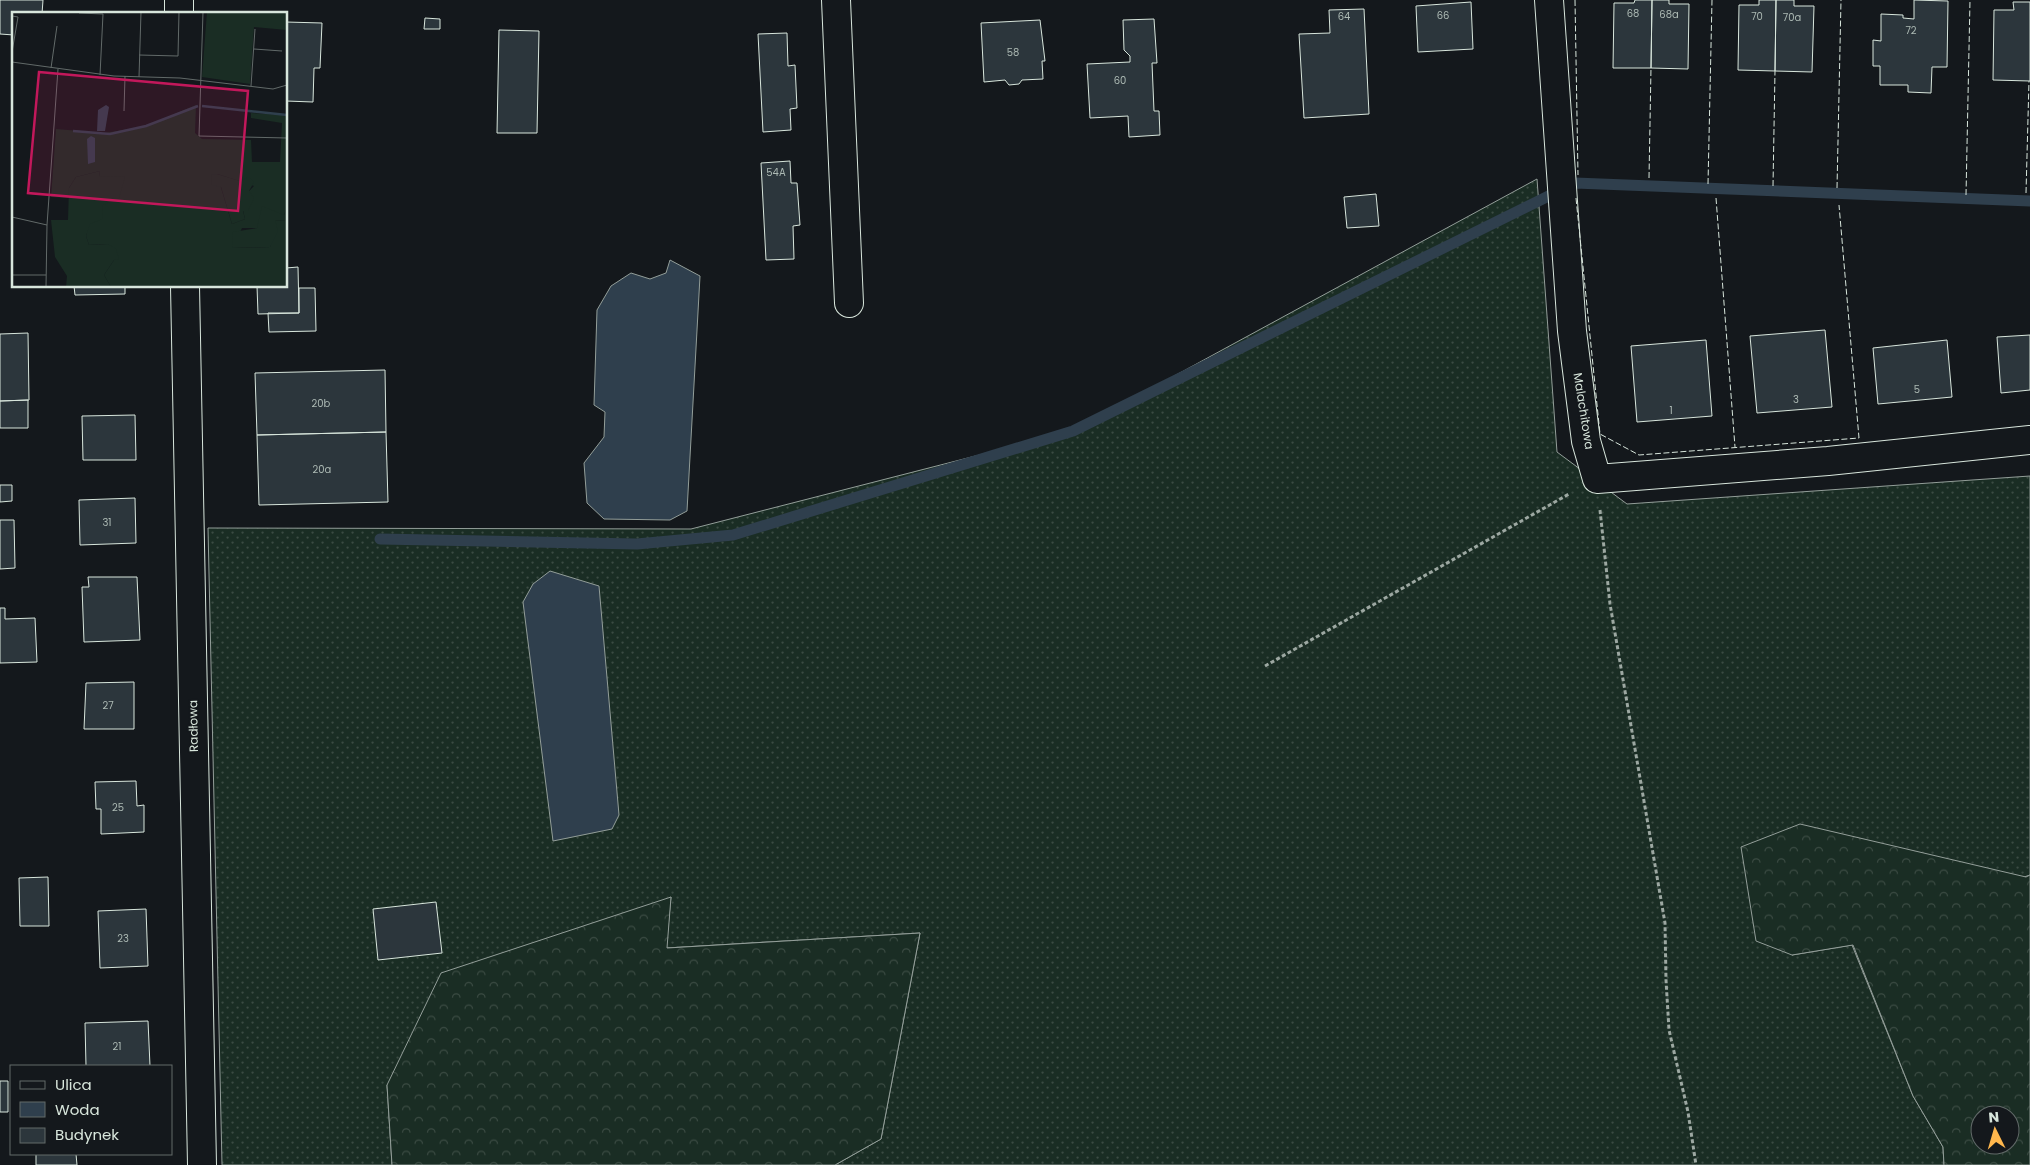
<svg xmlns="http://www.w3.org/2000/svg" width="2030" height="1165" font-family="Poppins,sans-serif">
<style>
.grass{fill:url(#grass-dots);stroke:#939e99}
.forest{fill:url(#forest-crowns);stroke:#939e99;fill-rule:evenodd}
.water{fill:#2f3f4d;stroke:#939e99}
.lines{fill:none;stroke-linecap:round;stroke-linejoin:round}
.stream{stroke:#2f3f4d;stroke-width:11}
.building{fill:#2c363c;stroke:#d8e6dc}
.minor-casing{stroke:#d8e6dc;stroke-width:30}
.path{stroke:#9da8a2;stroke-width:3;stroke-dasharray:4 2.5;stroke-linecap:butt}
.minor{stroke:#14181c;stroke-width:28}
.fence{stroke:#d8e6dc;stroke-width:1;stroke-dasharray:6 2.5;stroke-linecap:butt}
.labels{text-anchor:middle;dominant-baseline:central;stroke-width:4;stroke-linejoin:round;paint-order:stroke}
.number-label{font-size:10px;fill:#adbab4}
.street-label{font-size:12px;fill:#d8e6dc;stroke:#14181c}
.inset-river{fill:none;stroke:#2f3f4d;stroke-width:2.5}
.inset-road{fill:none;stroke:#626a69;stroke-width:1}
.view{fill:#c2185b;fill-opacity:0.15;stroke:#c2185b;stroke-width:2.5}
.inset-edge{fill:none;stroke:#d8e6dc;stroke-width:2.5}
</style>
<defs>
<pattern id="grass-dots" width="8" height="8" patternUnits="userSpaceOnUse" patternTransform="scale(1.25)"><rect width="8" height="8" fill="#1a2d24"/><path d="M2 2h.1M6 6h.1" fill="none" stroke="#3b4b43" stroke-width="1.8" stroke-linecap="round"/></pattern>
<pattern id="forest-crowns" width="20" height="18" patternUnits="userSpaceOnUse" patternTransform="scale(1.25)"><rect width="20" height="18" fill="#1a2d24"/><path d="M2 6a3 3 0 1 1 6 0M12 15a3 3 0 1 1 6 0" fill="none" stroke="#3b4b43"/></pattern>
</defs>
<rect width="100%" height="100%" fill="#14181c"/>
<path class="grass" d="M1537,179L1557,452L1627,504L2030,476V875L1792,955L1852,945L1913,1096L1943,1147L1944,1165H835L881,1139L920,933L666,948L671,897L387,1085L392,1165H222L208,528L691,529L1073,431Z"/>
<path class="forest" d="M1800,824L2026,877L2030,875V1165H1944L1943,1147L1913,1096L1853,945L1792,955L1756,941L1741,847ZM1980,1115H2010V1145H1980Z
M671,897L667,948L920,933L881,1139L835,1165H392L387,1085L441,973Z"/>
<path class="water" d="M670,260L700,276L687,511L670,520L604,519L587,503L584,463L604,437L605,412L594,405L597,310L611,286L631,273L650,279L666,273Z
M550,571L599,586L619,815L612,829L553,841L523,602L533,584Z"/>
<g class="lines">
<path class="stream" d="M380,539L637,544L733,535L1073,431L1575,183L2030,201"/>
</g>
<path class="building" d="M0,0H43L42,14H14V35L0,34Z
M1635,0H1652L1651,68H1613L1614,3H1634Z
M1652,0H1669V4H1689L1688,69L1651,68Z
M1759,0H1776L1775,71L1738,70L1739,5H1759Z
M1776,0H1794V6H1814L1812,72L1775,71Z
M1914,0L1948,1L1947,67H1932L1931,93L1908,92V85H1880V66H1873V40L1881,41V14L1903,15V18L1914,19Z
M1471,2L1473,49L1418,52L1416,6Z
M2013,2H2030V81L1993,80L1994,10H2014Z
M1364,9L1369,114L1304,118L1299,34L1330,33L1329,10Z
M425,18L440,19V29H424Z
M1154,19L1157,63H1152L1154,111H1159L1160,135L1129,137L1128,116L1090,118L1087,64L1130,62V56L1124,50L1123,20Z
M1040,20L1045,61H1042L1043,79L1022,80L1019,84L1009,85L1005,80L984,82L981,23Z
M286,22L322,23L320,68H314L313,102L286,101Z
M499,30L539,31L537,133H497Z
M787,33L788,66L795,65L797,108L790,109L791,130L763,132L758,34Z
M790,161L791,183H797L800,225L793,226L794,259L766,260L761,163Z
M1376,194L1379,226L1347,228L1344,197Z
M298,267L299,313L258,314L257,286H286V268Z
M74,286H125V294L75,295Z
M299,288H315L316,331L269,332L268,313H299Z
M1825,330L1832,407L1757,413L1750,336Z
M28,333L29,400L0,401V334Z
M2030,335V390L2001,393L1997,337Z
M1706,340L1712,416L1637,422L1631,346Z
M1947,340L1952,397L1878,404L1873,348Z
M385,370L386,432L257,435L255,373Z
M28,400V428H0V401Z
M135,415L136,460H83L82,416Z
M386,432L388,502L259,505L257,435Z
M0,485H12V501L0,502Z
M135,498L136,543L80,545L79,500Z
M0,520H14L15,568L0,569Z
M88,577H137L140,640L84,642L82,587H89Z
M0,608H5V619L35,618L37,662L0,663Z
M134,682V729H84L86,683Z
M136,781L137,806L144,805V832L101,834V809H96L95,782Z
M48,877L49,926H20L19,878Z
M436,902L442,953L378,960L373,909Z
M146,909L148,966L100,968L98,911Z
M148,1021L150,1066H86L85,1023Z
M0,1081H8V1112H0Z
M36,1154H76L77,1165H36Z"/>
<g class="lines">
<g class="minor-casing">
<path id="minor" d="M179,0V14
M836,0L849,303
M1549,0L1572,331L1586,441L1597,479L1828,461L2030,440
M185,286L202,1165"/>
</g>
<path class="path" d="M1600,510L1610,604L1665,923L1666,980L1669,1030L1688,1112L1696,1165
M1265,666L1569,494"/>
<use href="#minor" class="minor"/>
<path class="fence" d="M1575,0L1578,175
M1649,178L1651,68
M1708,184L1712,0
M1773,186L1775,71
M1837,188L1841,0
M2026,193L2029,81
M1966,195L1970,0
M1576,198L1600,434L1639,455L1859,438L1839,205
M1716,198L1735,447"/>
</g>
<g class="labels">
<g class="number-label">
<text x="1633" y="13">68</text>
<text x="1669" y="14">68a</text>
<text x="1443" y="15">66</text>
<text x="1344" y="16">64</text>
<text x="1757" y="16">70</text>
<text x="1792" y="17">70a</text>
<text x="1911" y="30">72</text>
<text x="1013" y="52">58</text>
<text x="1120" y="80">60</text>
<text x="776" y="172">54A</text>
<text x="1917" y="389">5</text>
<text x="1796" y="399">3</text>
<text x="321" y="403">20b</text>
<text x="1671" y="410">1</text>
<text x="322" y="469">20a</text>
<text x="107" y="522">31</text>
<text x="108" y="705">27</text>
<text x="118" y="807">25</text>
<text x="123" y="938">23</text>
<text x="117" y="1046">21</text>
</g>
<g class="street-label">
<text transform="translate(1584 411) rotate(81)">Malachitowa</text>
<text transform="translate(193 726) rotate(-91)">Radłowa</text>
</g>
</g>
<g transform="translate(12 12)">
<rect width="275" height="275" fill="#14181c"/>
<path d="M195,0H275V18L242,15L238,72L190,65ZM184,93L183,121L190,127L239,128L240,150H268L270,111L239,106V101L275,103V196L272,203L245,216H230L220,236L258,235L263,208L275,209V275H99L92,263L102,248L96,232L77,233L74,224L88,159L64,165L57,176V186L39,185L44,117L93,121L134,114ZM205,162L242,174L237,179V197L231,198L233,207L220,212Z" fill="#1a2d24" fill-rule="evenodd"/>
<path d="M88,159L87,164L113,165L107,186L91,193L90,207L78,212L74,224L77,233L96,232L104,237L107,247L102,248L92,263L99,275H54L55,264L43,245L39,208H56L57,176L64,165ZM205,162L228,169L237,165L242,170L237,179L242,186L236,199H231L233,207L220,212L209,175L200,173L199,163ZM250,194L272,203L275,196V209L263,208L266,219L258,235L220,236L221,220L245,216Z" fill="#1a2d24"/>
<path d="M94,93L97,95L93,119H85L86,98ZM79,124L83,126V150L76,152L75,127Z" fill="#2f3f4d"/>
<path class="inset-river" d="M190,94L275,103M61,119L98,122L134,114L186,94"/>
<path class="inset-road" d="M191,0L187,124L275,126M67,1L91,2L88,63M0,4L6,5L0,40M242,37L270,39M127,43L166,44L167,0M0,50L102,64L168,66L261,77L275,73M39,56L45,14M127,65L129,0M239,74L243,17M112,99L113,64M0,205L35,213M0,263H34M34,275L35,213L46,57"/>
<path class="view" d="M27,60L236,79L226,199L16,181Z"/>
<rect width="275" height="275" class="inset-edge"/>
</g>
<rect x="10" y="1065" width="162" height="90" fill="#14181c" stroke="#626a69"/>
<rect x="20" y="1081" width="25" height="8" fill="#14181c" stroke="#626a69"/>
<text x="55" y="1090" font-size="15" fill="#d8e6dc">Ulica</text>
<rect x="20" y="1102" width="25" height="15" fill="#2f3f4d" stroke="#626a69"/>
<text x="55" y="1115" font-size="15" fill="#d8e6dc">Woda</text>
<rect x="20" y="1128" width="25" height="15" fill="#2c363c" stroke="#626a69"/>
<text x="55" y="1140" font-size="15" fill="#d8e6dc">Budynek</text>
<g transform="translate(1995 1130) rotate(355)"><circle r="24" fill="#14181c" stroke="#626a69"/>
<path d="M0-4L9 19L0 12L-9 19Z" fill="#ffb74d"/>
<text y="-8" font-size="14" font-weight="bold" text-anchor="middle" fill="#d8e6dc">N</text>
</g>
</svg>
